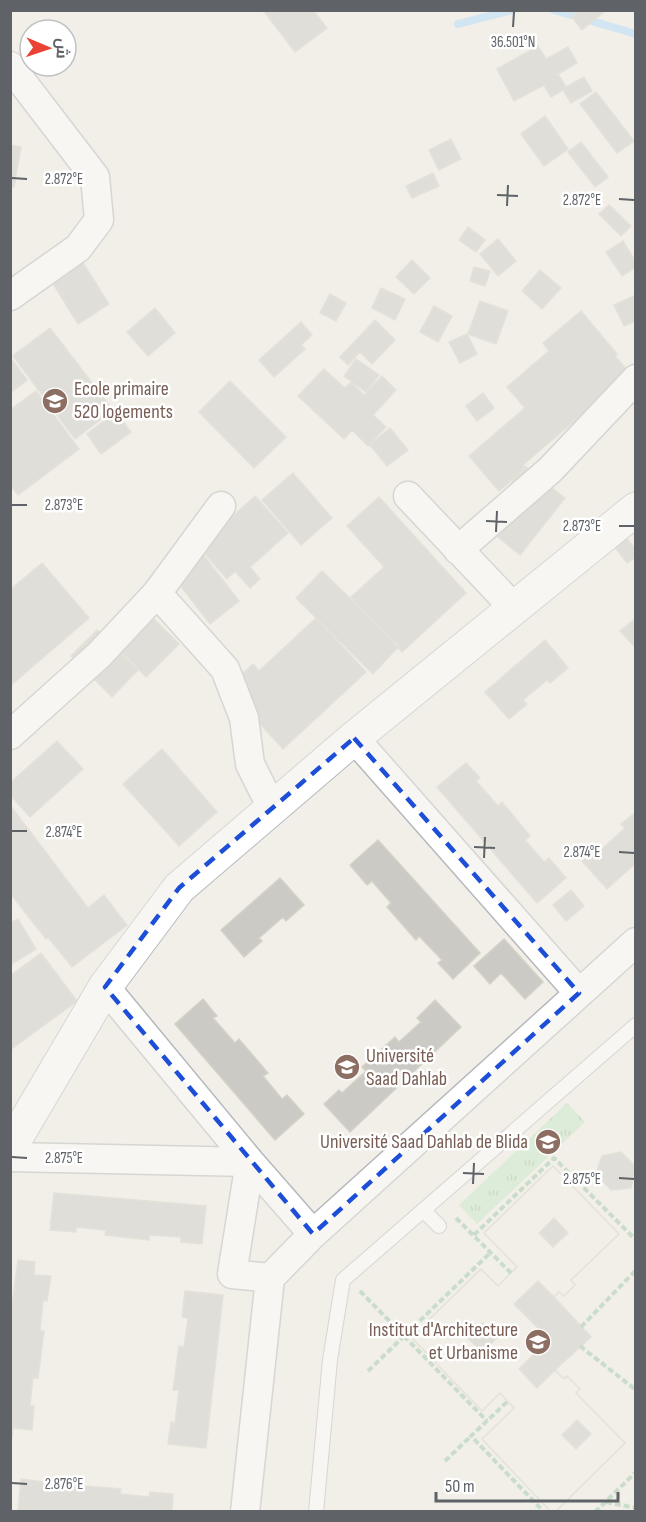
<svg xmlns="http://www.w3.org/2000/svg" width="646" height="1522" font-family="'Sofia Sans Condensed',Cairo,sans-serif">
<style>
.grass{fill:url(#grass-tufts)}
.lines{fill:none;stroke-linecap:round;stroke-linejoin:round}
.stream{stroke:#aadaff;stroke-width:8}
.building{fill:#cccac5;stroke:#d6d1c6;stroke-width:1.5;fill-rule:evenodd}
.lane-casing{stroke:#b5b8bc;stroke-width:16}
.street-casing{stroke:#b5b8bc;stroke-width:31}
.secondary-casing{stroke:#b6babf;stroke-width:35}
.path{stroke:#9cc7a9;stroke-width:4;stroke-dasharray:6 3;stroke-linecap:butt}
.lane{stroke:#fff;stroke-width:14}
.street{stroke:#fff;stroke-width:28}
.secondary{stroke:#fff;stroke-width:33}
.marked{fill:none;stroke:#1d4ed8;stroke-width:4.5;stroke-dasharray:12 8;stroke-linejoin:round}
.ticks{fill:none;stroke:#5f6368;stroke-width:2}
.labels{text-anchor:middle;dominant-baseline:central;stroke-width:5;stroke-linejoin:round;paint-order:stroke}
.education-label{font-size:20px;fill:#785e54;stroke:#fff;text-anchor:start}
.ticks-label{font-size:15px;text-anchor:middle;fill:#5f6368;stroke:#fff;stroke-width:5;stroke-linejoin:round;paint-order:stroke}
</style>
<defs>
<pattern id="grass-tufts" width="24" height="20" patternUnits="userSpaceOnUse" patternTransform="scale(1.5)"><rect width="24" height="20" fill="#c5e8c5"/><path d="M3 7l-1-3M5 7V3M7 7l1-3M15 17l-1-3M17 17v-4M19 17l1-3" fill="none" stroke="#a3c0a4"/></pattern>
</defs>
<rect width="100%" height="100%" fill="#f1efe8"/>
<path class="grass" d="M567,1103L585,1122L477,1224L459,1205Z"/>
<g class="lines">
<path class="stream" d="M554,10L636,34
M458,24L512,10"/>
</g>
<path class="building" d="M263,10H313L327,28L295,52Z
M580,10H604L605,11L582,30L572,17Z
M538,46L546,59L568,47L577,63L558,74L566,87L584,77L592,91L571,103L563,90L551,97L544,85L514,101L497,69Z
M596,92L634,141L617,153L580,104Z
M545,116L568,149L544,166L521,134Z
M451,139L461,159L439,170L429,150Z
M581,142L608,177L595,187L568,152Z
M10,145L21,147L14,187H10Z
M433,173L439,186L412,198L406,186Z
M609,205L631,226L621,236L599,214Z
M468,227L485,240L476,252L459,240Z
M498,239L516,261L498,276L480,254Z
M623,241L636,262V267L622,276L606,252Z
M81,260L109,304L78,324L50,279Z
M412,260L430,278L414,294L396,277Z
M474,267L490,271L485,286L470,281Z
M540,270L561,288L542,309L522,291Z
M381,288L405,299L395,320L372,308Z
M330,294L346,303L336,321L320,313Z
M636,295V321L624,326L614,305Z
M480,301L508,311L496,344L468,334Z
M434,306L452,316L438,342L420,332Z
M155,308L175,333L148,356L127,332Z
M581,311L617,354L615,356L630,373L523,465L526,468L499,491L469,456L525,408L507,387L549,351L543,343Z
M375,320L395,340L372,364L360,352L348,365L340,357Z
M301,322L312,335L301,345L305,349L274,377L259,360Z
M50,328L113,410L75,439L13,356Z
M467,334L477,354L460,363L449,342Z
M10,357L27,380L10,393Z
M356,359L379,375L366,392L344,376Z
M324,369L345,388L351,382L364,395L382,376L396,390L373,415L386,427L368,446L352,430L344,439L298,396Z
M230,381L286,437L254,468L199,412Z
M36,391L79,449L18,495L10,485V410Z
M483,393L494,408L477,421L466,406Z
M116,412L131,432L101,454L87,434Z
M390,428L408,450L387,466L370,445Z
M525,466L565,498L520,555L488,529L490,510Z
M293,473L332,518L301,545L262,500Z
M255,496L288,533L250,567L260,579L250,588L235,571L227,579L199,547Z
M379,497L466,593L402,652L351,597L384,567L347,526Z
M625,536L636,550V557L627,563L613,545Z
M198,548L239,601L210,624L169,571Z
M42,563L89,618L10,686V590Z
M322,571L399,646L373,674L296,598Z
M145,610L179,644L146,677L112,642Z
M316,618L366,672L283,749L227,688L253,664L259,671Z
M636,618V648L620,631Z
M97,630L138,670L112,697L71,656Z
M545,640L568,668L550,683L547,680L523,700L527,704L509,719L485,692Z
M57,741L83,769L30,817L10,795V783Z
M162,749L217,812L179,846L123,784Z
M466,763L480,778L476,781L498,806L502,802L530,836L525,840L544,862L549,858L566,878L537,903L437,787Z
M10,805L88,908L104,895L127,925L72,967L48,937L46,939L10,893Z
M636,812V863L607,889L582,861L598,847L601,850L625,828L621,824Z
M378,840L480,953L453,979L438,963L442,960L419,936L416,940L387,907L391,903L372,881L367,885L350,865Z
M280,878L304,905L286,921L283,917L259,938L262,941L244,957L221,930Z
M571,890L584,906L566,921L553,905Z
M18,919L36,949L10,965V923Z
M504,939L543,982L525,999L501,973L490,984L474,966Z
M41,953L77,1001L10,1050V976Z
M203,999L217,1016L213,1018L235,1043L239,1039L268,1073L263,1076L282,1099L287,1095L304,1114L275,1140L175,1024Z
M435,1000L461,1027L350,1132L324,1104L339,1090L342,1093L366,1071L362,1067L395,1037L399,1042L421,1022L417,1018Z
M621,1152L636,1167L631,1188L611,1190L596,1174L602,1156Z
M553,1166L619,1234L571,1280L575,1285L564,1296L559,1292L554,1297L591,1337L555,1370L564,1379L567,1376L580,1389L576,1393L625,1443L555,1512H551L482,1439L514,1408L500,1393L482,1411L411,1337L481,1269L498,1286L517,1267L484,1233ZM554,1218L568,1233L553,1247L539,1233ZM483,1323L497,1338L482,1352L468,1338ZM577,1420L591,1434L576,1449L562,1435Z
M553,1166L619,1234L571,1280L575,1285L564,1296L559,1292L554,1297L538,1281L514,1304L549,1339L519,1369L537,1388L555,1370L564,1379L567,1376L580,1389L576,1393L625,1443L555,1512H551L482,1439L514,1408L500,1393L482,1411L411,1337L481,1269L498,1286L517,1267L484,1233Z
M54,1193L206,1206L202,1244L181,1242V1237L149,1235V1240L105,1235L106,1230L76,1227V1232L50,1230Z
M18,1260L35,1262L34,1275L51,1276L47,1301L43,1300L40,1331H44L38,1378H33L30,1406H34L32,1430L13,1428L12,1438L10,1321Z
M185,1291L223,1295L206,1448L168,1444L171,1422L175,1423L179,1390H173L179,1346L184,1347L188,1318L182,1317Z
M21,1479L43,1482V1486L73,1489V1485L121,1489L120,1494L149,1497L150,1492L173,1494L172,1512H18Z"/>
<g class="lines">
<g class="lane-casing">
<path id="lane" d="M423,1210L439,1226
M316,1512L330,1360L343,1280L636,1025"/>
</g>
<g class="street-casing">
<path id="street" d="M10,66L95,177L99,220L78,248L10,296
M408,496L515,609
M458,550L550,470L636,379
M157,593L225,669L244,718L250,764L272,808
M10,735L99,655L157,593L221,506
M354,738L579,993
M105,987L250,1162L313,1234L270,1278L245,1512
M10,1157L250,1162L232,1274L270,1278
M313,1234L636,942"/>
</g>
<g class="secondary-casing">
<path id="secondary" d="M10,1148L105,987L179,888L354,738L636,509"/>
</g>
<path class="path" d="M456,1218L511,1273
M474,1235L554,1158L636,1240
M360,1291L487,1421
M581,1327L636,1270
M580,1346L636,1390
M368,1371L491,1252
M507,1402L471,1436L544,1512
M445,1461L471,1436
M606,1502L636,1508
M595,1512L636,1472"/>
<use href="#lane" class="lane"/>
<use href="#street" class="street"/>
<use href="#secondary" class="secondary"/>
</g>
<path d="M0 0H646V1522H0ZM354,738L579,993L313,1234L105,987L179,888Z" fill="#f1efe8" fill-opacity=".55" fill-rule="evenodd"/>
<path class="marked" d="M354,738L579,993L313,1234L105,987L179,888Z"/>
<path class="ticks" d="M513,27L514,12M12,178L27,179M497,195L518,196M619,199L634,200M507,206L508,185M12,505H27M486,521L507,522M619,526H634M496,532L497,511M12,831H27M474,847L495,848M619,852L634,853M484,858L485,837M12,1157L27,1158M463,1173L484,1174M619,1178L634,1179M473,1184L474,1163M12,1483L27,1484"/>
<defs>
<g id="school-disc" transform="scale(1.35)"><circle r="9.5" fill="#8d6e63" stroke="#fff"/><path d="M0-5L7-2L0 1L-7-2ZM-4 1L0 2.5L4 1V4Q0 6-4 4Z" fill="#fff"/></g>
<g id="university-disc" transform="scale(1.35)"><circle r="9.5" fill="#8d6e63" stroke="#fff"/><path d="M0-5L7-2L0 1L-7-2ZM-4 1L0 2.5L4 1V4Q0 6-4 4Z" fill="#fff"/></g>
</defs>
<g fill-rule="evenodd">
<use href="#school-disc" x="55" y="401"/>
<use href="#university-disc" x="347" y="1067"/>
<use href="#university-disc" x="548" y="1142"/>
<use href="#university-disc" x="538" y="1342"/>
</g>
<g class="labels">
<g class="education-label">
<text x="74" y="389">Ecole primaire<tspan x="74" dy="23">520 logements</tspan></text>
<text x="366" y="1056">Université<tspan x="366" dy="23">Saad Dahlab</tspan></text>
<text x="528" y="1142" text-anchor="end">Université Saad Dahlab de Blida</text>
<text x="518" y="1330" text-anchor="end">Institut d'Architecture<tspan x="518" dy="23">et Urbanisme</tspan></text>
</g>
</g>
<g class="ticks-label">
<text x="513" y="47">36.501°N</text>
<text x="64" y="184">2.872°E</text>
<text x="582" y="205">2.872°E</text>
<text x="64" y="510">2.873°E</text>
<text x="582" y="531">2.873°E</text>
<text x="64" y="837">2.874°E</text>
<text x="582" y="857">2.874°E</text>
<text x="64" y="1163">2.875°E</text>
<text x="582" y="1184">2.875°E</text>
<text x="64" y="1489">2.876°E</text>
</g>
<rect width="646" height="1522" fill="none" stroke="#5f6368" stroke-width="24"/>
<g transform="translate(48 48) rotate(92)"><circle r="28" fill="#ffffff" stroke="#bfc1c3" stroke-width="1.5"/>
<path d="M0-4.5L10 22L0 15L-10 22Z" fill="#ea4335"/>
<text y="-9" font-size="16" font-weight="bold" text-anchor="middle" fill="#5f6368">ش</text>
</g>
<path d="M436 1492v9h182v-9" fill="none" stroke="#5f6368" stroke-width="3"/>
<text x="445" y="1492" font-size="18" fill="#5f6368" stroke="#ffffff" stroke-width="4.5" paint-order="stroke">50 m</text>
</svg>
